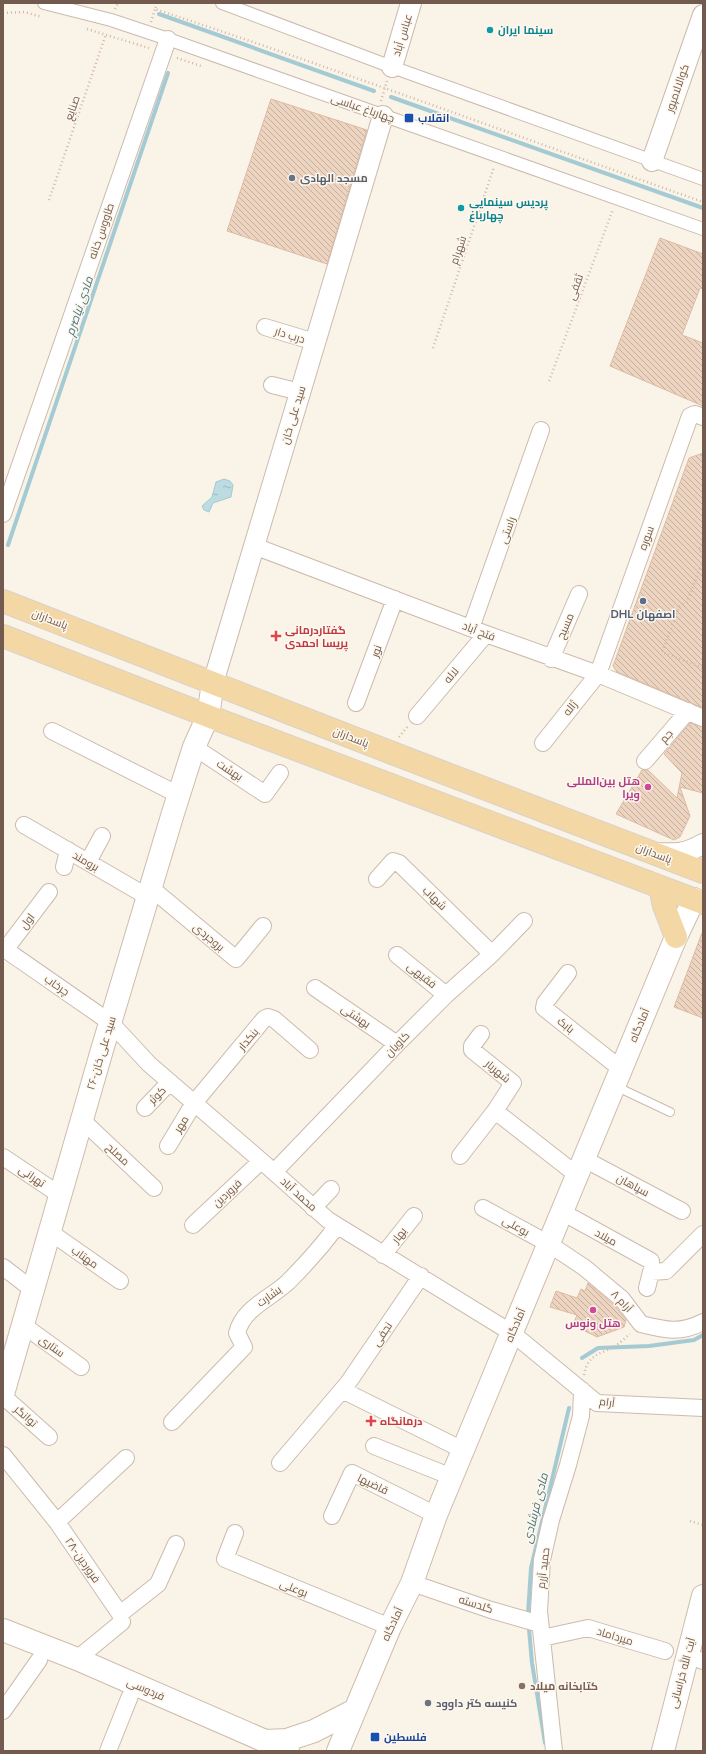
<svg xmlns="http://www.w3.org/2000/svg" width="706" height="1754" font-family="Mulish,Cairo,sans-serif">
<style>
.water{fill:url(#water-ripples);stroke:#a4cbd3}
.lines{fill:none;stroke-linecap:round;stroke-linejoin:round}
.stream{stroke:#a4cbd3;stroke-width:4}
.building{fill:url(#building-back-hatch);stroke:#debba3}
.service-casing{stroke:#cbbbae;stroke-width:10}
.pedestrian-casing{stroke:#cbbbae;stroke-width:14}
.minor-casing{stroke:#cbbbae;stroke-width:18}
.tertiary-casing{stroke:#cbbbae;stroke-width:22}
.secondary-casing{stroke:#cebcac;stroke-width:24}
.primary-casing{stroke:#d8d1cd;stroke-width:24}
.path{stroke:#d2b7a4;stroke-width:2.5;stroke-dasharray:1 3;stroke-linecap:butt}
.service{stroke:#fff;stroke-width:8}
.pedestrian{stroke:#fff;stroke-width:12}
.minor{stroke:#fff;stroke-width:16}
.tertiary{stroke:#fff;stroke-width:20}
.secondary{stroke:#fff;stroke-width:22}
.primary{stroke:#f3d8a6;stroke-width:22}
.culture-dot{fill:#0f9aa8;stroke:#fdf7ed;stroke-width:1.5}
.transit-dot{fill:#1a4fb4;stroke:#fdf7ed;stroke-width:1.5}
.worship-dot{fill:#6b7280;stroke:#fdf7ed;stroke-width:1.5}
.service-dot{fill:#5c6f8a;stroke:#fdf7ed;stroke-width:1.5}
.health-dot{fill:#e0444e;stroke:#fdf7ed;stroke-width:1.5}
.hotel-dot{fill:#d1479c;stroke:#fdf7ed;stroke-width:1.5}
.education-dot{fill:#8d6e63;stroke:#fdf7ed;stroke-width:1.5}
.labels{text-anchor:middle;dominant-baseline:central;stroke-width:3;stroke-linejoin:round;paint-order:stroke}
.culture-label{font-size:11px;font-weight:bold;fill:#0d838f;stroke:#fdf7ed;text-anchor:start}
.street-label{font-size:11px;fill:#725b4e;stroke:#fdf7ed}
.transit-label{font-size:11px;font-weight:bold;fill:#164399;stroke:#fdf7ed;text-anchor:start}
.worship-label{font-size:11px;font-weight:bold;fill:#5b616d;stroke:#fdf7ed;text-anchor:start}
.service-label{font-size:11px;font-weight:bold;fill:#4e5e75;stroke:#fdf7ed}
.health-label{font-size:11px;font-weight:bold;fill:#be3a42;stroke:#fdf7ed;text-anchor:start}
.hotel-label{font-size:11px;font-weight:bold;fill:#b23c85;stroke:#fdf7ed;text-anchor:end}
.education-label{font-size:11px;font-weight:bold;fill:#785e54;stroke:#fdf7ed;text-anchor:start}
.water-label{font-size:12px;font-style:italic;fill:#497883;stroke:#fdf7ed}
</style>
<defs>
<pattern id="water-ripples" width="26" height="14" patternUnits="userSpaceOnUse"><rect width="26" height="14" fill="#bddce2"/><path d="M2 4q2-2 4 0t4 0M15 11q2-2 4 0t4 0" fill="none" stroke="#9eb5b9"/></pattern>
<pattern id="building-back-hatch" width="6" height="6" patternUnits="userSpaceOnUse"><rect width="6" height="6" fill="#edd4c1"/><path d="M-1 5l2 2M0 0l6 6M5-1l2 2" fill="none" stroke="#c4af9f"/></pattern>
</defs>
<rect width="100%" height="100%" fill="#faf3e7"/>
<path class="water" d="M224,479L230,481L233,485L231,497L213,503L209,512L204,510L202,506L212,497L216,482Z"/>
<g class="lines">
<path class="stream" d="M159,14L374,91
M391,97L703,208
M8,545L168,73
M582,1358L598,1348L649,1346L694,1340L703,1335
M528,1614L531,1568L569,1408
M529,1629L532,1663L545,1743"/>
</g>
<path class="building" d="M271,99L367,130L327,264L227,231Z
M660,238L703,254V289L700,288L682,335L703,343V406L610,366Z
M703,453V708L617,672L613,666L689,458Z
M690,723L703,727V793L680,787L690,816L680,837L674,840L616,814L642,770H648L677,798L682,773L664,754Z
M702,933H703V1018L674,1007Z
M588,1283L615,1306L626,1320L624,1327L597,1337L573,1325L577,1315L550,1307L556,1291L577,1298L581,1289L585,1291Z"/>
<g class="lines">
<g class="service-casing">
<path id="service" d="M615,1086L670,1112"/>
</g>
<g class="pedestrian-casing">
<path id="pedestrian" d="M44,3L111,20L168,39L703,229
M222,3L392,67L703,179"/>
</g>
<g class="minor-casing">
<path id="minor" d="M265,327L315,342
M272,385L300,392
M3,514L168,39
M254,546L486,634L598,674L703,718
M471,628L541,430
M551,659L579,594
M356,703L395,599
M417,716L486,634
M52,731L179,795
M543,743L598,674L690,416L695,414L703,417
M194,747L265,794L280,773
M645,761L688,711
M24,825L148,897
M88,862L102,836
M64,867L68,850
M377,879L393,861L399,863L492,954
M151,888L236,959L263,926
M3,948L111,1023L149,1064L266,1165L328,1220L512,1333L597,1403L703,1408
M5,950L49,892
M397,955L446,995
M568,973L545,1003L544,1008L621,1069
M315,988L397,1044
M145,1108L170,1082
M495,1111L577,1175
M82,1120L154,1188
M168,1146L194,1103L264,1019L268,1017L274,1019L310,1050
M460,1156L495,1111L513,1083L472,1050V1046L481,1034
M3,1157L60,1195
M584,1159L682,1211
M274,1172L397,1044L446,995L492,954L524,921
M313,1208L331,1189
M483,1208L549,1244L585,1268L622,1299L641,1324C665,1330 680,1334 703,1322
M562,1212L651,1261
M193,1225L261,1161
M50,1232L120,1281
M383,1255L414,1216
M3,1267L33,1290
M647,1288L651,1272L666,1271L703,1234
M23,1325L81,1367
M342,1390L463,1450
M3,1396L49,1437
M172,1422L244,1347L237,1333C243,1308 271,1298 288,1282C306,1264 322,1246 337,1226
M374,1446L452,1477
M3,1455L57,1522L120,1614L122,1622L77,1659
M280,1463L348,1383L421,1276
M332,1516L352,1473L436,1515
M57,1522L126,1458
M235,1533L225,1559L390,1627
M412,1583L491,1610L540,1624
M120,1614L158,1584L176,1544
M542,1638L588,1628L665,1651
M700,1660L703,1661
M3,1711L39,1660
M108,1751L130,1696
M554,1751L539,1611L542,1560L551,1520L568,1465L581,1416L582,1390"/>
</g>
<g class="tertiary-casing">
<path id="tertiary" d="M392,67L411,3
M652,161L703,15
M213,683L383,116
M657,853C678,854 685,854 703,844"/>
</g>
<g class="secondary-casing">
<path id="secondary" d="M3,1394L102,1050L173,813L194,747L208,716L213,683
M3,1630L77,1659L288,1751
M265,1741L287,1740L314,1731L355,1710
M338,1751L390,1627L412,1583L436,1515L676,937L694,899
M663,1751L703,1596"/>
</g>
<g class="primary-casing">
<path id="primary" d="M3,601L387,751L703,872
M3,636L208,716L703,903
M660,887L664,906L676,937"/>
</g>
<path class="path" d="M157,3L155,9C339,70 520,137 703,202
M115,9L118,3
M3,13L24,12L42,17
M151,22L155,9
M87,29L149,48
M177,58L201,66
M381,101L387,81
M49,200L106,34
M433,348L494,167
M549,381L613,209
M703,540L700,548L703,559
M703,561L687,602L679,607L662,652L703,668
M399,737L408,726
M584,1375C588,1352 602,1355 618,1344C622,1341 626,1337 630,1334
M690,1521L703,1525"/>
<use href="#service" class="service"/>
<use href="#pedestrian" class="pedestrian"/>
<use href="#minor" class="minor"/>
<use href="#tertiary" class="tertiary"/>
<use href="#secondary" class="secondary"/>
<use href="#primary" class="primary"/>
</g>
<g class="culture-dot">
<circle cx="490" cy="30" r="4"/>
<circle cx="461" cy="208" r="4"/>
</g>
<g class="transit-dot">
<rect x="404" y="113" width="10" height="10" rx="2"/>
<rect x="370" y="1732" width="10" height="10" rx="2"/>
</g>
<g class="worship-dot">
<circle cx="292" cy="178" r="4"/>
<circle cx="428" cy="1703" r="4"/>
</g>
<circle class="service-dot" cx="643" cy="601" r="4"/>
<g class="health-dot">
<path d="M274 630h4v4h4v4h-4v4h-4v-4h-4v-4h4z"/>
<path d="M369 1415h4v4h4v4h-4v4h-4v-4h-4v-4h4z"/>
</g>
<g class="hotel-dot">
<circle cx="648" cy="787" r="4"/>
<circle cx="593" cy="1310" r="4"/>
</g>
<circle class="education-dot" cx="522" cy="1686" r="4"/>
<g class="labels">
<g class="culture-label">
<text x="498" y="30">سینما ایران</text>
<text x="469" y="202">پردیس سینمایی<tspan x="469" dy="13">چهارباغ</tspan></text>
</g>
<g class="street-label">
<text transform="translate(402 35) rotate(-73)">عباس آباد</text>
<text transform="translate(677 88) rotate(-71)">کوالالامپور</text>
<text transform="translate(72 108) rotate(-71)">صنایع</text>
<text transform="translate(363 108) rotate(19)">چهارباغ عباسی</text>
<text transform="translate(101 231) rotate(-71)">طاووس خانه</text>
<text transform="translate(458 250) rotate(-71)">شهرام</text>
<text transform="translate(575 287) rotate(-70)">ثقفی</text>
<text transform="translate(290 335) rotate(17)">درب دار</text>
<text transform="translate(293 415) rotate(-73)">سید علی خان</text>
<text transform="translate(507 530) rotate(-70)">راستی</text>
<text transform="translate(646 538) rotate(-70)">سوره</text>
<text transform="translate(50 619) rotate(21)">پاسداران</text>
<text transform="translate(565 626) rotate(-67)">مسیح</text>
<text transform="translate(479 631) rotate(21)">فتح آباد</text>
<text transform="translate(376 651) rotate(-70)">نور</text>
<text transform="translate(451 675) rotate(-50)">لاله</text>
<text transform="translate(570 708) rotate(-51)">ژاله</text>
<text transform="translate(666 736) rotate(-50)">جم</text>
<text transform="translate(351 737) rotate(21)">پاسداران</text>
<text transform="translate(230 770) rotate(33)">بهشت</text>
<text transform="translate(654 853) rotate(21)">پاسداران</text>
<text transform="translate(86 861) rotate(30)">برومند</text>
<text transform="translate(435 898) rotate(44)">شهاب</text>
<text transform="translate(27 921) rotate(-53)">اول</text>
<text transform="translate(209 937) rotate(40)">بروجردی</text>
<text transform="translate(422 975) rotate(39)">فقیهی</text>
<text transform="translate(57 985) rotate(35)">چرخاب</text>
<text transform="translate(356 1016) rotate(34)">بهشتی</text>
<text transform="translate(566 1025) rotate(38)">بابک</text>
<text transform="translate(639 1025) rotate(-67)">آمادگاه</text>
<text transform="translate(248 1039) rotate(-50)">بنکدار</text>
<text transform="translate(397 1044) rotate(-46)">کاویان</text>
<text transform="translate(101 1053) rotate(-73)">۲۶-سید علی خان</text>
<text transform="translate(498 1071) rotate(40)">شهریار</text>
<text transform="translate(157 1095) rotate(-45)">کوثر</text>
<text transform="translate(181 1124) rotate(-58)">مهر</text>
<text transform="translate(118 1154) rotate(43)">مصلح</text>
<text transform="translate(32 1176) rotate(34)">تهرانی</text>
<text transform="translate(633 1185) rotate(28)">سپاهان</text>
<text transform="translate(227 1193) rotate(-43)">فروردین</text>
<text transform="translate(299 1194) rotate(42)">محمد آباد</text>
<text transform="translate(516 1226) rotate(29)">بوعلی</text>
<text transform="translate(399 1235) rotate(-52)">بهار</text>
<text transform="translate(606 1237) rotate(29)">میلاد</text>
<text transform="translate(85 1257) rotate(35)">مهتاب</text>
<text transform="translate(269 1296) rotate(-36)">بشارت</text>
<text transform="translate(622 1301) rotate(47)">۸ آرام</text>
<text transform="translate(515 1325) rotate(-67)">آمادگاه</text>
<text transform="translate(382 1334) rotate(-56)">نجفی</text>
<text transform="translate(52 1346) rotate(36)">ستاری</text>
<text transform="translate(607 1402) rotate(8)">آرام</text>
<text transform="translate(26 1416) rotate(42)">توانگر</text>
<text transform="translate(373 1484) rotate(26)">قاضیها</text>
<text transform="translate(83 1560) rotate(55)">۲۸-فروردین</text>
<text transform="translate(543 1568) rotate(-83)">حمید آزرم</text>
<text transform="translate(294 1588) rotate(22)">بوعلی</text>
<text transform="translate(476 1604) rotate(18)">گلدسته</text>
<text transform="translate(392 1624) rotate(-65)">آمادگاه</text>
<text transform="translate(615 1636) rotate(17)">میرداماد</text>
<text transform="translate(682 1673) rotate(-75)">آیت الله خراسانی</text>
<text transform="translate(146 1689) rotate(24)">فردوسی</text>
</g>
<g class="transit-label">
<text x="418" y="118">انقلاب</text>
<text x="384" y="1737">فلسطین</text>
</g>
<g class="worship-label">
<text x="300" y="178">مسجد الهادی</text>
<text x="436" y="1703">کنیسه کتر داوود</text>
</g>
<g class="service-label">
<text x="643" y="614">DHL اصفهان</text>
</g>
<g class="health-label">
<text x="285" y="630">گفتاردرمانی<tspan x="285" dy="13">پریسا احمدی</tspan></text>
<text x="380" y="1421">درمانگاه</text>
</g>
<g class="hotel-label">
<text x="640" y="781">هتل بین‌المللی<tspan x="640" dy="13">ویرا</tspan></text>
<text x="593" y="1323" text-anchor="middle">هتل ونوس</text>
</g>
<g class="education-label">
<text x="530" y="1686">کتابخانه میلاد</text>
</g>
<g class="water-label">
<text transform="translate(79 306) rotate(-71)">مادی نیاصرم</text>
<text transform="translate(535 1508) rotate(-76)">مادی فرشادی</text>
</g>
</g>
<rect width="706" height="1754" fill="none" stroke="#725b4e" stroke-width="8"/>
</svg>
